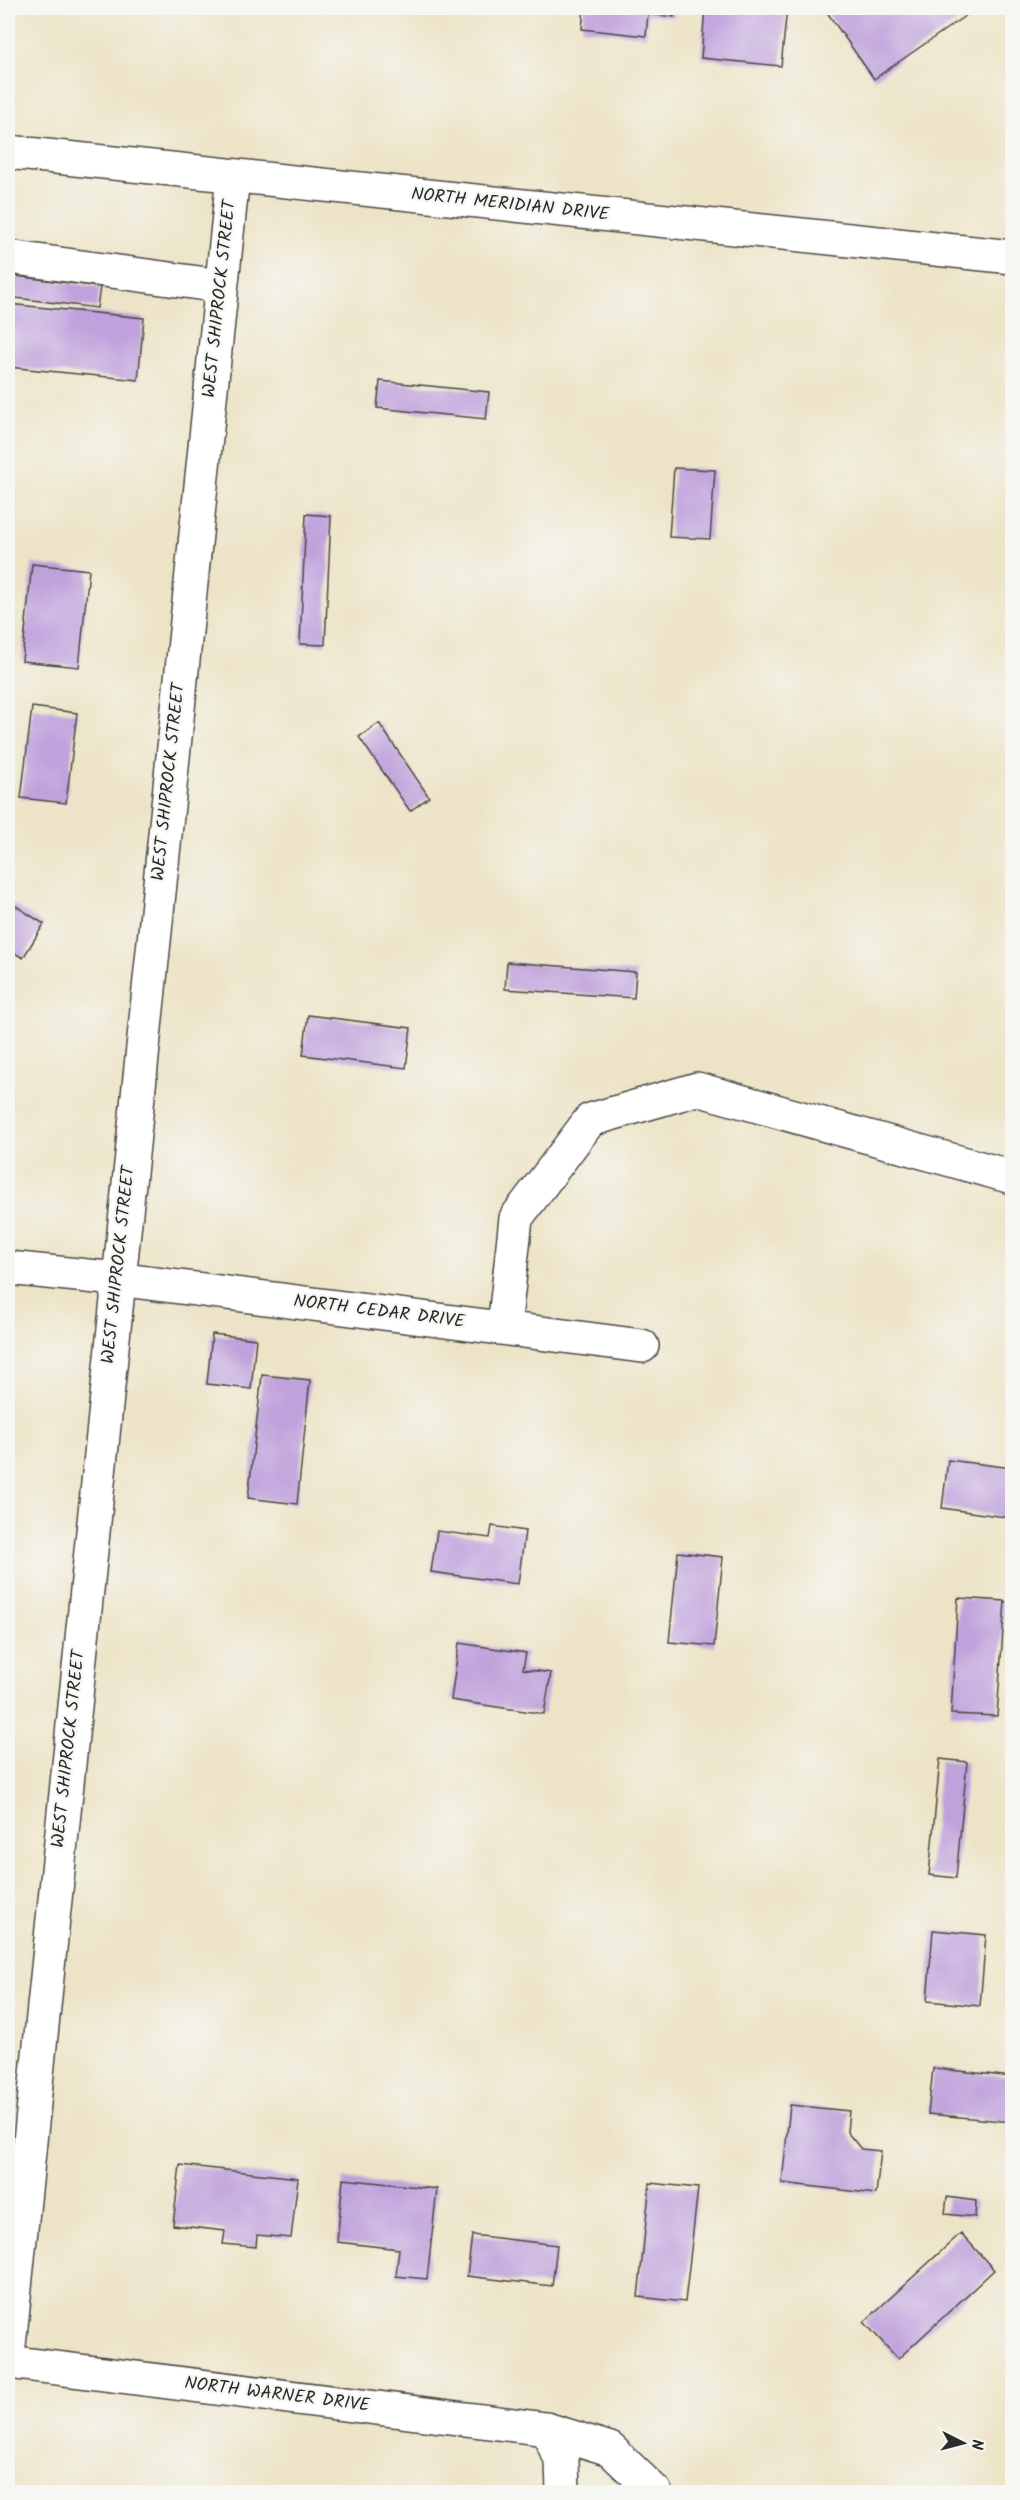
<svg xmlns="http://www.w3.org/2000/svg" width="1020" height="2500" font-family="Kalam,sans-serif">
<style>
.building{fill:#bfa1dc}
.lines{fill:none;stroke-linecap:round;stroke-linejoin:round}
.minor-casing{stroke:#484742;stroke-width:36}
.minor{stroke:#fff;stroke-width:33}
.labels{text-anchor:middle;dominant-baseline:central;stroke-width:4.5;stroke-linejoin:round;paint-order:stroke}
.street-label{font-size:18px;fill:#2b2b2b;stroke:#f6f6f2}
</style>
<rect width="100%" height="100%" fill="#f6f6f2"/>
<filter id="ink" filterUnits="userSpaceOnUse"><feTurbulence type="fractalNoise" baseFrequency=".0167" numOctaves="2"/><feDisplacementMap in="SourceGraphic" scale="12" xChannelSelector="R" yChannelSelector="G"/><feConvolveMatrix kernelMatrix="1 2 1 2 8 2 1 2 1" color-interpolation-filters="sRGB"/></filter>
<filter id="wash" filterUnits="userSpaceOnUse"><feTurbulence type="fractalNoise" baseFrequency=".008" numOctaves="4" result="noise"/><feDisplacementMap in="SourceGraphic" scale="24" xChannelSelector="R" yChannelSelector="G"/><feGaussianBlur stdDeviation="1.35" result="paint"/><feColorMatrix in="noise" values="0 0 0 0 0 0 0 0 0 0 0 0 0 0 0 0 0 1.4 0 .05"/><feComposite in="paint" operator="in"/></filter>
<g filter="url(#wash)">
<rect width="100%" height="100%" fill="#ede4c7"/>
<g id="blocks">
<path class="building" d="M584,8H675L674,17L648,14L646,36L582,29Z
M705,8H787L781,66L701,58Z
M824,8H974L975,9L874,79Z
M8,275L100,287L97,308L8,297Z
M8,304L144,318L138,380L8,367Z
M380,381L489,392L486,419L377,408Z
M674,468L715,470L710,539L669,537Z
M306,514L331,516L325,645L300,644Z
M32,564L89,570L79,667L22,661Z
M32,707L77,713L66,803L21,798Z
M379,723L429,797L410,811L359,737Z
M8,901L44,924L23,958L8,949Z
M507,962L636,972L634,998L505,989Z
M308,1015L411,1028L406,1068L303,1055Z
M212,1334L256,1339L251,1389L207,1384Z
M262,1375L310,1380L297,1504L248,1498Z
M948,1460L1012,1468V1518L942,1508Z
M492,1526L525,1531L518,1584L431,1572L437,1531L490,1538Z
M678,1552L723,1557L714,1646L669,1642Z
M958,1598L1005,1601L997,1716L951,1714Z
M459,1643L526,1653L523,1669L551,1673L544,1714L451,1700Z
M940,1759L967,1762L956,1878L929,1875Z
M933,1930L986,1935L980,2006L927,2001Z
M933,2068L1012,2077V2122L928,2114Z
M790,2105L849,2111L847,2132L861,2149L881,2151L876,2194L782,2183Z
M180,2165L298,2178L291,2238L257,2235L256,2247L223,2244L225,2231L173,2225Z
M343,2179L437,2189L427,2279L396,2276L399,2249L337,2242Z
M650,2183L698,2188L685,2302L638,2297Z
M947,2197L976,2201L975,2217L945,2214Z
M961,2233L994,2270L898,2359L864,2322Z
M472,2235L557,2245L552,2286L467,2276Z"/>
</g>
</g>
<g filter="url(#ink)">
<use href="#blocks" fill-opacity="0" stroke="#484742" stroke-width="1.5"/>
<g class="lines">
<g class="minor-casing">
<path id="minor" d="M8,152L1012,257
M8,257L221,286
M8,1268L117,1279L642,1346
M504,1328L516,1218L590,1120L697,1089L1012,1177
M8,2355L233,176
M8,2362L546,2429L610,2449L655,2492
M546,2429L562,2461L563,2492"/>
</g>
<use href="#minor" class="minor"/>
</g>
</g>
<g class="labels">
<g class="street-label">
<text transform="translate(510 205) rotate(6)">NORTH MERIDIAN DRIVE</text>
<text transform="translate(220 299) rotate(-84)">WEST SHIPROCK STREET</text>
<text transform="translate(169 782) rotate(-84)">WEST SHIPROCK STREET</text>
<text transform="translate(119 1265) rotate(-84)">WEST SHIPROCK STREET</text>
<text transform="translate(379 1312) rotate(7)">NORTH CEDAR DRIVE</text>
<text transform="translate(69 1749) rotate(-84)">WEST SHIPROCK STREET</text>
<text transform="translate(277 2395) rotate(7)">NORTH WARNER DRIVE</text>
</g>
</g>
<rect width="1020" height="2500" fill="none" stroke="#f6f6f2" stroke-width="30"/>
<g transform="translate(963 2443) rotate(96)" stroke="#f6f6f2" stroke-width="4.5" paint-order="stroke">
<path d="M0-4.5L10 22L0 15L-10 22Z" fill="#2b2b2b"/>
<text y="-9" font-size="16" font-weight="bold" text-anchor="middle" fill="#2b2b2b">N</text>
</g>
</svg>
